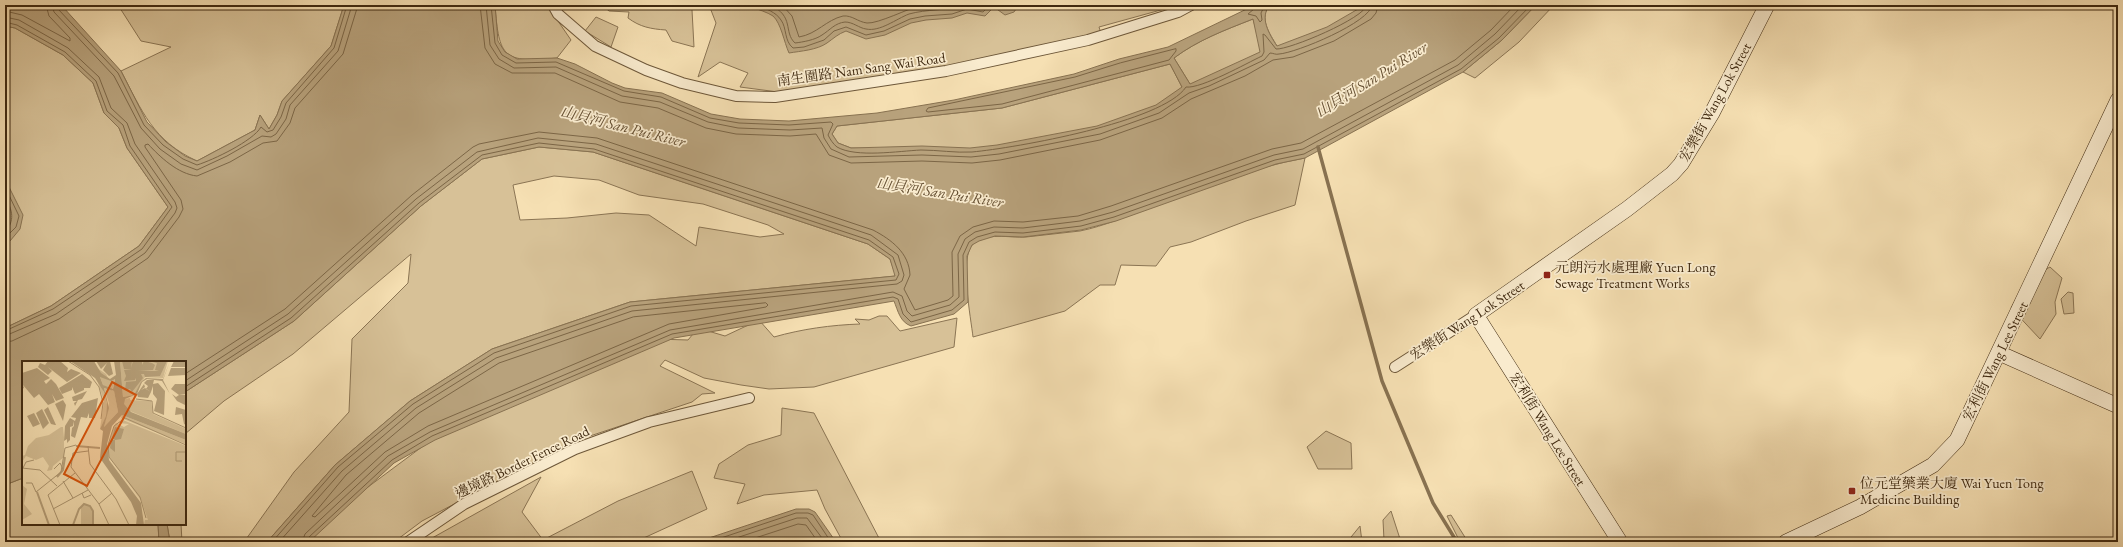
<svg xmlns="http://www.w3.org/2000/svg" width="2123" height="547" font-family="'EB Garamond','Noto Serif TC',serif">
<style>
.green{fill:#d7c197;stroke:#8b7554;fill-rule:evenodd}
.water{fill:#b8a27c;stroke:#887251;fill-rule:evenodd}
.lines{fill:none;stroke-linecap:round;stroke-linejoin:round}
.shore{stroke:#7c6646;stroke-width:1}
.stream{stroke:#887251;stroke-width:3.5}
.street-casing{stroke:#6d5739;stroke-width:12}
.secondary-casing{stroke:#3f2910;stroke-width:16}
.street{stroke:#f9ebce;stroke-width:10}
.secondary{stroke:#f9ebce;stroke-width:15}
.poi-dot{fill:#8f2418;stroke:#f9ebce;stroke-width:1.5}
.labels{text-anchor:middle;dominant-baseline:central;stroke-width:3.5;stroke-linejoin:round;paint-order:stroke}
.street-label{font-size:14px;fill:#3f2910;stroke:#f9ebce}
.poi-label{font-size:14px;fill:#3f2910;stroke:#f9ebce;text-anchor:start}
.water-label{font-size:15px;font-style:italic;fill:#634d30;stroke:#f9ebce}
.inset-river{fill:none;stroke:#b8a27c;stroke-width:2}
.inset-road{fill:none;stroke:#ad9772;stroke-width:1}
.view{fill:#d7540c;fill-opacity:0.15;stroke:#d7540c;stroke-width:2}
.inset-edge{fill:none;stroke:#3f2910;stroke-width:2}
</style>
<rect width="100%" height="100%" fill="#f6e0b3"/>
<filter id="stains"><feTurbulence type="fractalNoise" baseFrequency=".005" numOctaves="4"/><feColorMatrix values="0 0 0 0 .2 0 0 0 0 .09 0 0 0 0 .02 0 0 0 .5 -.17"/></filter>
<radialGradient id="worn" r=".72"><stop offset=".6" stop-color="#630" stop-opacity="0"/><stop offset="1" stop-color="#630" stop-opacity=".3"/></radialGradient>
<path class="green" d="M118,5H344L331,46L282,101L277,115L269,129L260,115L255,130L197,161C153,141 142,111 121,71L171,47L141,41Z
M495,5H547L571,40L557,58C503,63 499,58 495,5Z
M602,5H689L692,10L694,47L672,41L666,30C651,29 640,27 628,18L629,12L609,11Z
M709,5H1179L1099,27L1103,40L949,74L778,92L740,87L748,73L720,62L698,77L716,23Z
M1270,5H1438L1056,152L851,148L838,143L832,134L837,126L1002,108L1170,64L1182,87L1190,84L1174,58C1198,40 1225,30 1253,19L1257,33L1277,46C1270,34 1258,18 1270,5Z
M1536,5H1554L1519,42L1475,78L1463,72L1502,40Z
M596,17L618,27L611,47L585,31Z
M5,26L15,28L63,55L93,83L104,113L119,128L127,148L168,207L139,246L51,306L5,328Z
M539,147L593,152L868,244L890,259L896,276L630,302L492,349L410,401L335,465L267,542H244L294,472L349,412L352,339L408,283L411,254L293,354L224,401L185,434V392L294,321L421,206L482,159ZM554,176L599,180L639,195L703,204L768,225L784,234L760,237L699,227L696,246L649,215L616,213L567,218L520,220L513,185Z
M1305,158L1295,205L1246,221L1191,242L1170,247L1156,266L1121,265L1115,285H1100L1065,311L973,337C971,319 959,257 973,244C986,232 1009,238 1026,237C1044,235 1062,233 1080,231C1105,226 1129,215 1152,207C1202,189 1253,167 1305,158Z
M2050,267L2062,278L2055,302L2056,314L2040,339L2011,308L2026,280Z
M2068,292L2073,293L2074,313L2064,314L2061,299Z
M879,316H887L900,331L957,318L954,347L814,387L769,389L741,385L704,378L665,360L660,366L715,393L702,394L692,402L572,442L422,521L394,542H294L446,429L655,339L688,340L698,328L725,336L759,320L774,337C802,329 831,325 860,324L855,319L869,320Z
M782,408L814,413L881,542H843L825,509L817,490L764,495L737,504L745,484L714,478L719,464L748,445L781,435Z
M1326,431L1351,443L1352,469H1318L1307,447Z
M692,471L707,509L635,542H425L541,477L522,512L543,540L618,501Z
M23,478V524H158L159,542H5V485Z
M1391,511L1401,542H1381L1384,540L1383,520Z
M1451,515L1468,542H1460L1447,516Z
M167,524H181L182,542H170Z
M1360,526L1362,542H1347Z"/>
<path class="water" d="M5,5H56L63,7L121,71L147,122L166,142L185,156L197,161L255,130L260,115L269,129L277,115L282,101L331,46L344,5H495L498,41L505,52L517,59L557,58L575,64L612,83L625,88L662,93L711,114L740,119L789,121L877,113L954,100L1074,74L1119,59L1168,47L1255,5H1270C1259,17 1269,34 1277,46L1327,27L1365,5H1536L1502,40L1463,72L1305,158L1276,164L1116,221L1081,230L1023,237L995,236L979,241L972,245L967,256L968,302L954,314L911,326C900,322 898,311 894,301L674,338L435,440L394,463L309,542H267L335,465L410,401L492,349L630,302L895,276L890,259L868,244L593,152L539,147L482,159L421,206L294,321L185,392V362H23V478L5,485V328L51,306L139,246L168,207L127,148L119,128L104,113L93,83L63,55L15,28L5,26ZM1253,19L1260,52L1190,84L1174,58C1198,40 1225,30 1253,19ZM1170,64L1182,87L1156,105L1097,126L997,145L970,148L922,146L851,148L838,143L832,134L837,126L1002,108Z
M752,5H1019L1014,12L1005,15L994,7L985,16L967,13L952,18L926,20L911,23L885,35L866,39L846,31C838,34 834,38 827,43C817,50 801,51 789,53C784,42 781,23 773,16C767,12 759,10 752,7Z
M5,179L23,215L20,229L10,241L5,242Z
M796,509H809L815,512L836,542H697Z
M158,524H167L170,542H159Z"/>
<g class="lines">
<path class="shore" d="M52,5L54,12L114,76L141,128L160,149L181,164L197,170L227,156L262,136L271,137L276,134L286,119L290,105L338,51L352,5
M57,5L58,9L118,73L144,125L163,145L183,159L197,165C213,160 253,141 261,127L267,132L273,130L281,117L286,103L334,48L347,5
M480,5L485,48L495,64L512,73H555L620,102L658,108L706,128L736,134L790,136L816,134L829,155L851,163L922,161L972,163L1000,160L1100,140L1162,118L1191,99L1245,76L1273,60L1293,57L1334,41L1371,19L1376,13L1378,5
M486,5L490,45L499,59L514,68L556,67L622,96L660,102L708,122L738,128L790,130L822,128L824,138L831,149L849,157L922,155L971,157L999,154L1100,134L1159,113L1189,93L1209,86L1264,60L1270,53C1273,53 1276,55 1279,54C1296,53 1371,22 1372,5
M491,5L495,43L502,55L516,63L556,62L624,91L661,97L710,118L739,123L789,125L831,122L833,124L828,135C830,139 833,144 837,147C856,158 899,151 921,150C938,150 955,153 972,152C1015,148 1163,122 1186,87C1201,89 1247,63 1262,56L1264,52L1263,34L1265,35L1276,49C1289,50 1365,18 1367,5
M757,5C766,9 776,12 781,20C787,28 784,41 793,48L804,47L824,40L834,31L846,27L866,35L884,31L910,19L925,16L952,14L967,9L983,12L990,5
M770,5C795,16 783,32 795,43C803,42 815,40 822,35C830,30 835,23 845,22C853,22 859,28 866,29C880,32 896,19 909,14C927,9 946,11 963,5
M782,5L792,16L799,37C817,34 826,20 843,16C852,15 858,22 867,23C878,24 909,8 922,5
M1255,5L1254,9L1248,14L1256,16L1260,22L1262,20L1261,13L1265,5
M5,11L22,15L70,41V38L49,16L46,5
M5,17L19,20L68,48L99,77L111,108L127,123L135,144L175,202L177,208L175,213L145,253L56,314L5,336
M5,22L17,25L65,52L96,81L107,111L123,125L130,146L172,207L142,249L53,309L5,331
M1176,49V51L1169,60L1002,104L928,112L926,111L928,108L1075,77L1120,63Z
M5,187L19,216L16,227L5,238
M5,197C13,211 15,220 5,233
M766,303L768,305L766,307L669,324L428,426L385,452L315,517L312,516L346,475L419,413L499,363L633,317Z
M5,342L12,341L59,319L148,258L179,217L183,209L181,200L145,147V145L148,144C160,157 178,174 197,176L230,162L263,143L277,141L290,123L295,108L343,54L358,5
M185,374L285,309L412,195L473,147L479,144L539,132L597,138L873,230C892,240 909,253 910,275L904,289L915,310L948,300L953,296L952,252L960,236L973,227L994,221L1023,222L1078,216L1111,206L1272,149L1301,143L1455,60L1491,30L1515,5
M185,381L288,314L416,199L477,152L538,138L596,144L871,235L898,255L904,275L902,281L897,284L632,311L496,358L416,408L342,471L279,542
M185,387L291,318L419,203L482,155L539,143L594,149L869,240L893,257L899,274L896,280L631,306L494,353L413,404L338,467L272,542
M302,542L305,534L388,456L430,432L670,330L893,292L902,296L907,311L912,316L950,305L959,297L958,254L965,239L975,232L994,227L1023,228L1080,221L1113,212L1274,155L1303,149L1458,65L1495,34L1523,5
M307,542L309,537L392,460L432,436L672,334L893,297L898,299L903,314L911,322L952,310L964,300L963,255L969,242L977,237L995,232L1023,233L1081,226L1114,217L1275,160L1304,154L1461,69L1499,38L1531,5
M709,542L796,513H808L813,515L831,542
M724,542L797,518H807L825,542
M743,542L798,524L806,525L818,542"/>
<path class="stream" d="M1318,147L1382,381L1433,503L1457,542"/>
<g class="street-casing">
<path id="street" d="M553,5L558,14L595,46L646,70L682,83L736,96L775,97L946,71L1088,40L1178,12L1191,5
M1395,367L1476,315
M408,542L464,504L575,449L649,422L749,398"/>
</g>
<g class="secondary-casing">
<path id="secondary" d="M1999,353L2118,406
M1620,542L1476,315L1627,209L1672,174L1681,164L1712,113L1767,5
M1786,542L1860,507L1933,465L1957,440L2118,100"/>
</g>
<use href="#street" class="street"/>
<use href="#secondary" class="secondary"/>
</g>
<g class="poi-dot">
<rect x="1543" y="271" width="8" height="8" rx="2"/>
<rect x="1848" y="487" width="8" height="8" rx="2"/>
</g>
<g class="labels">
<g class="street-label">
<text transform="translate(861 69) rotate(-8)">南生圍路 Nam Sang Wai Road</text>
<text transform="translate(1715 102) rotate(-61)">宏樂街 Wang Lok Street</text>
<text transform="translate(1467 320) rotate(-33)">宏樂街 Wang Lok Street</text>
<text transform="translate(1995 361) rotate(-64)">宏利街 Wang Lee Street</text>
<text transform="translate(1548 429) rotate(58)">宏利街 Wang Lee Street</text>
<text transform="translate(522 462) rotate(-26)">邊境路 Border Fence Road</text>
</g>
<g class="poi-label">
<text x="1555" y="267">元朗污水處理廠 Yuen Long<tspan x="1555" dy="16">Sewage Treatment Works</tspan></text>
<text x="1860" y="483">位元堂藥業大廈 Wai Yuen Tong<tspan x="1860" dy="16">Medicine Building</tspan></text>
</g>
<g class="water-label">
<text transform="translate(1371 79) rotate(-32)">山貝河 San Pui River</text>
<text transform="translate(623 126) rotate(14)">山貝河 San Pui River</text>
<text transform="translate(940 192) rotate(9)">山貝河 San Pui River</text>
</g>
</g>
<g transform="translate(22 361)">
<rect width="164" height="164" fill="#f6e0b3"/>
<path d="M98,0H146L141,17L123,16L112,34L101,36ZM75,7L84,13L87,19L93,17L90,30H92L96,51L82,66L87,42L82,27L85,28L81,24ZM74,16L81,28L85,43L84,56L78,68L82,40ZM108,37V39L129,40L131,53L164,68V73L103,48L99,39ZM100,54L164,79V83L99,57ZM101,59L164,85V164H122L123,159H126L119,139L87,96L86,86L92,65L94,62L102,66L107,63L96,62ZM39,66H41L42,77V96L31,105L30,109L25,110L27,105L21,96L14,99L4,95L0,101V95L3,94L6,85L14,77L27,74ZM0,124L5,128L2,143L10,153L0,159ZM62,143L68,145L71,150V164H59V146Z" fill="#d7c197"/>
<path d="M26,0H38L46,7L45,11L49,8L59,12L45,21L26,6L30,10L26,14L16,6L18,2L23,4ZM48,0H72L79,12L88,18L94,14L92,0H98L101,36L112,34L119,21L124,17L141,18L148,0L141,19L148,33L140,20L125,18L120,21L115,33L122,23L123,26L119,29L123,27L129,31L126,37L116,36L115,33L103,38L102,43L109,51L164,73V79L100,54L90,65L85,83L87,99L119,142L122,164H114L115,155L109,141L78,97L81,70L78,68L84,55L85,42L82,31L73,17ZM78,16L89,20L93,18L91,28L81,24ZM82,27L92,30L96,51L82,66L87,47ZM74,0H88L91,13L87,15L81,9L85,2L79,8ZM100,0H110L109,7L111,0H120V4L122,0L130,2L133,4L131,9H116L130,10H137L133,9L135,2L126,0H145L138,15L123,16L122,13H119L121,17L110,31L108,28L103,29L104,21L114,20V17L113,19L102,20L104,15L102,9H110L102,8ZM152,0H164V6H149ZM15,7L28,17L22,20L24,23L29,18L34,23L42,37L34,40L30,33L33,41L26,44L17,33L12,37L1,24L2,27L0,28V12ZM149,7H164V14L146,15ZM60,13L70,21L68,27H62V29L53,33L50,26V29L40,33L37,27ZM125,19H132L131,23L136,22L143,30L142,54L132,50L135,38L131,33V25L129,31L124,28L126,25L122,22ZM153,23H164V33H157L164,34L163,44L155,40L150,33L154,36L157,34L149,28ZM65,30L60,38L56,39L53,45L52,42L55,40H51L50,36ZM76,37L73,57H67V52L65,57L59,56L53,77L49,75L50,67L52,65V60L51,65L48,66V79L45,82V78L42,80L43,65L48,57L53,60L54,57L49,56L60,42ZM41,39L44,44L41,60L33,43ZM26,46L34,64H33L29,63L22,49ZM154,46L164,49V64L162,63L160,53L153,54ZM20,48L27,62L21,68L14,52ZM12,52L18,63L11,66L5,55ZM93,66L102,68L99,78L93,79V91L88,87L89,79H93L90,77Z" fill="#b8a27c" fill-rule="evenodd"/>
<path class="inset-river" d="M54,85L78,87M35,116L41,109L43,96M15,131L27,164M51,164L57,148L62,143L68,145L71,150V164"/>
<path class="inset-road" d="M46,0L68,14L77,26L81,42L79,58M114,38L130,40L131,52L164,67M66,85L68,103L94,138L107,164M66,90L51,92L49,106L77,143L87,164M160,100H154V91H164M0,107L18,109L35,125M1,107L4,101L12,99M32,108L38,102L41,108M41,120L51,137M4,122H10L14,131L39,111L43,87L54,84M60,132L62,137L69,134M77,143L90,132M31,148L66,129M124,157L118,136L87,96L86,84L92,65L103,57L164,84M38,164L26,134L53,112"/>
<path class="view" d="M90,21L114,34L65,125L42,113Z"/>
<rect width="164" height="164" class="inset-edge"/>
</g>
<rect width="2123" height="547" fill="none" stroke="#f6e0b3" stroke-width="20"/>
<rect x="6" y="6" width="2111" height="535" fill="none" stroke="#3f2910" stroke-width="2"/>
<rect x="10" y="10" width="2103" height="527" fill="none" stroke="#3f2910"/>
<rect width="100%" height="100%" filter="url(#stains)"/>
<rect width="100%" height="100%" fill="url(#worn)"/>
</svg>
